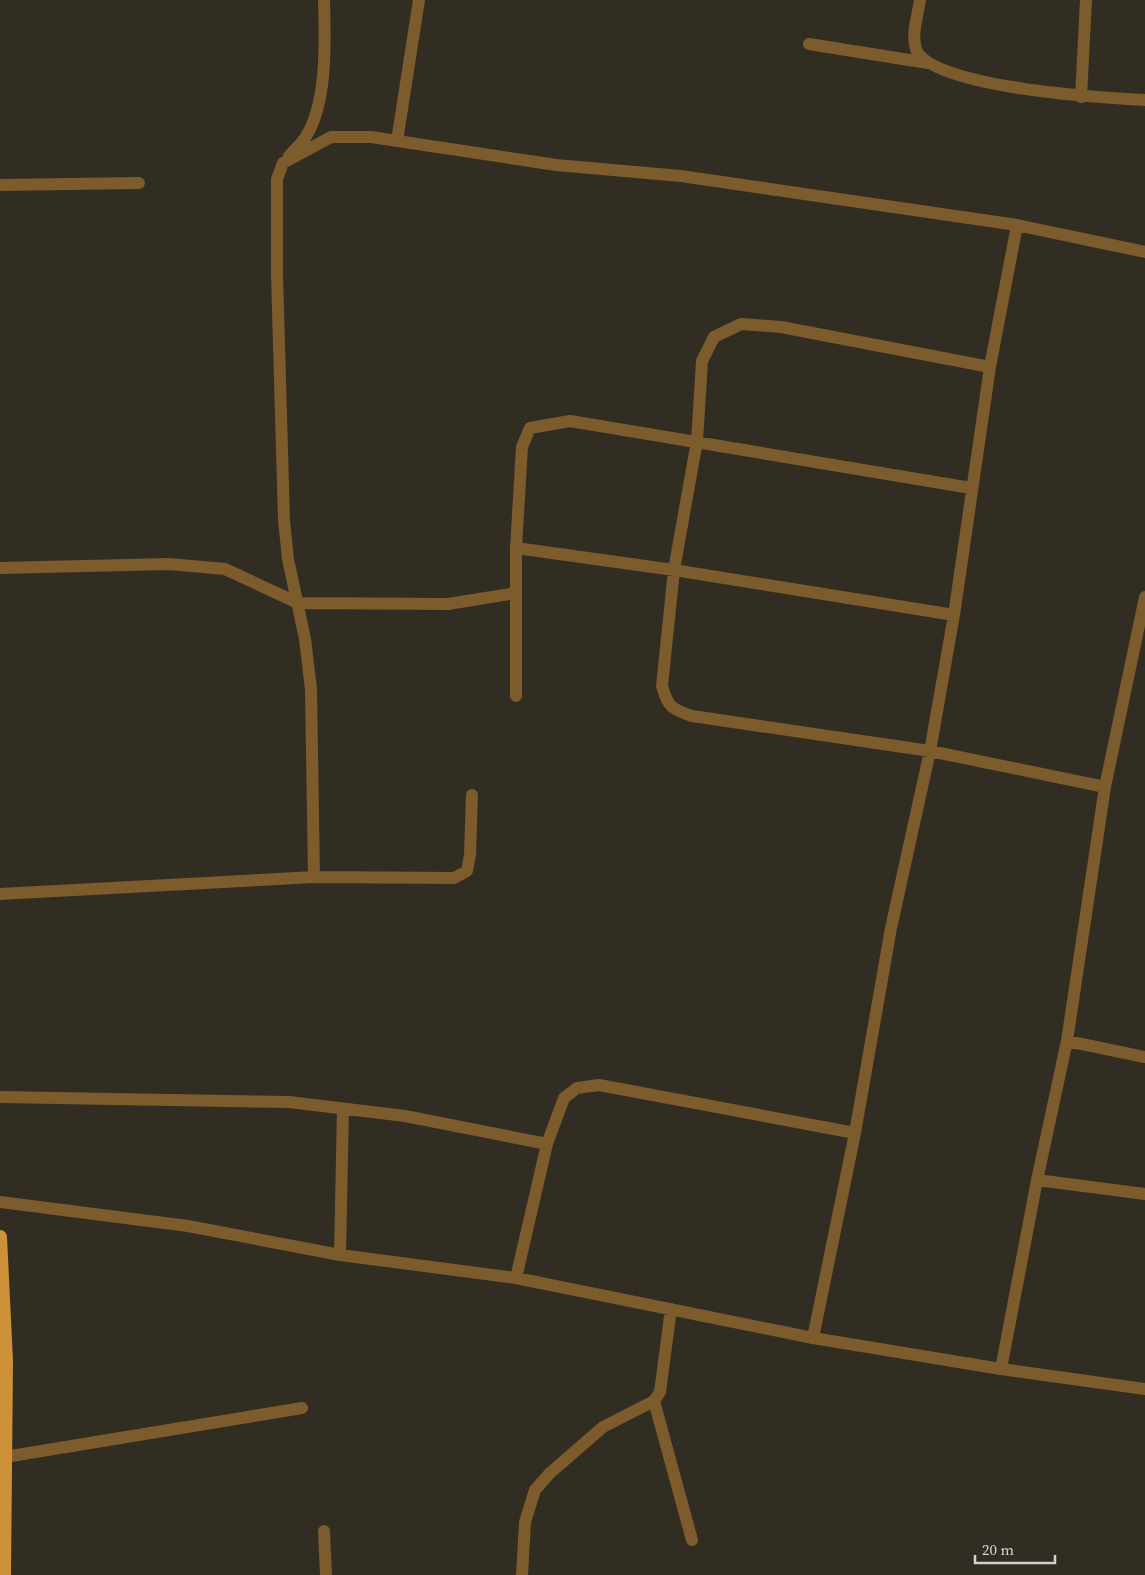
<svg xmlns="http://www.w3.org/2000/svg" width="1145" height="1575" font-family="'Source Serif 4',serif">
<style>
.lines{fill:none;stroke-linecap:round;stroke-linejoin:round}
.minor{stroke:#7c5b2d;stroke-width:12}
.trunk{stroke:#cd9238;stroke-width:14}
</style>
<rect width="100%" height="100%" fill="#322d23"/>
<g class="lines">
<path class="minor" d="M920,0C918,15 911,34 916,49C930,88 1106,98 1145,100
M809,44L928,63
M1081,97L1086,0
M397,141L419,0
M289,156C294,150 301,144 305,138C328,103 325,40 324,0
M0,185L139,183
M990,367L781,327L741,324L714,337L702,361L697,441L674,570L662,686C668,707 671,709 692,716L930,751L1105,787
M516,548L674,570L954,615
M0,568L169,564L225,569L298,603L448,604L516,593
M516,696V548L522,447L530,428L570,421L971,488
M314,877L311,689L305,639L288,559L284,520L277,275V179L283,163L331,137H371L556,165L681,176L1017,225L1145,252
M0,894L314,877L454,878L467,871L470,855L472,795
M1067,1041L1145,1057
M0,1097L289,1102L405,1116L547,1144
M1037,1180L1145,1194
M0,1202L188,1226L340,1255L516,1278L813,1338L1001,1369L1145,1389
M340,1255L343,1109
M516,1278L547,1144L564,1098L577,1088L599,1085L855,1133
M813,1338L855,1133L891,928L930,751L954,615L990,367L1017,225
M1001,1369L1037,1180L1067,1041L1105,787L1145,597
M654,1401L692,1540
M5,1457L302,1408
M324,1531L326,1575
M522,1575L525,1522L535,1490L550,1473L603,1427L654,1401L660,1392L671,1309"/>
<path class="trunk" d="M0,1237L6,1361L4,1575"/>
</g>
<path d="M975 1555v8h80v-8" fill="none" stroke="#d5d2cb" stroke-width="2.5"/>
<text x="982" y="1555" font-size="15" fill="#d5d2cb" stroke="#322d23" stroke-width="4" paint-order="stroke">20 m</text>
</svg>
